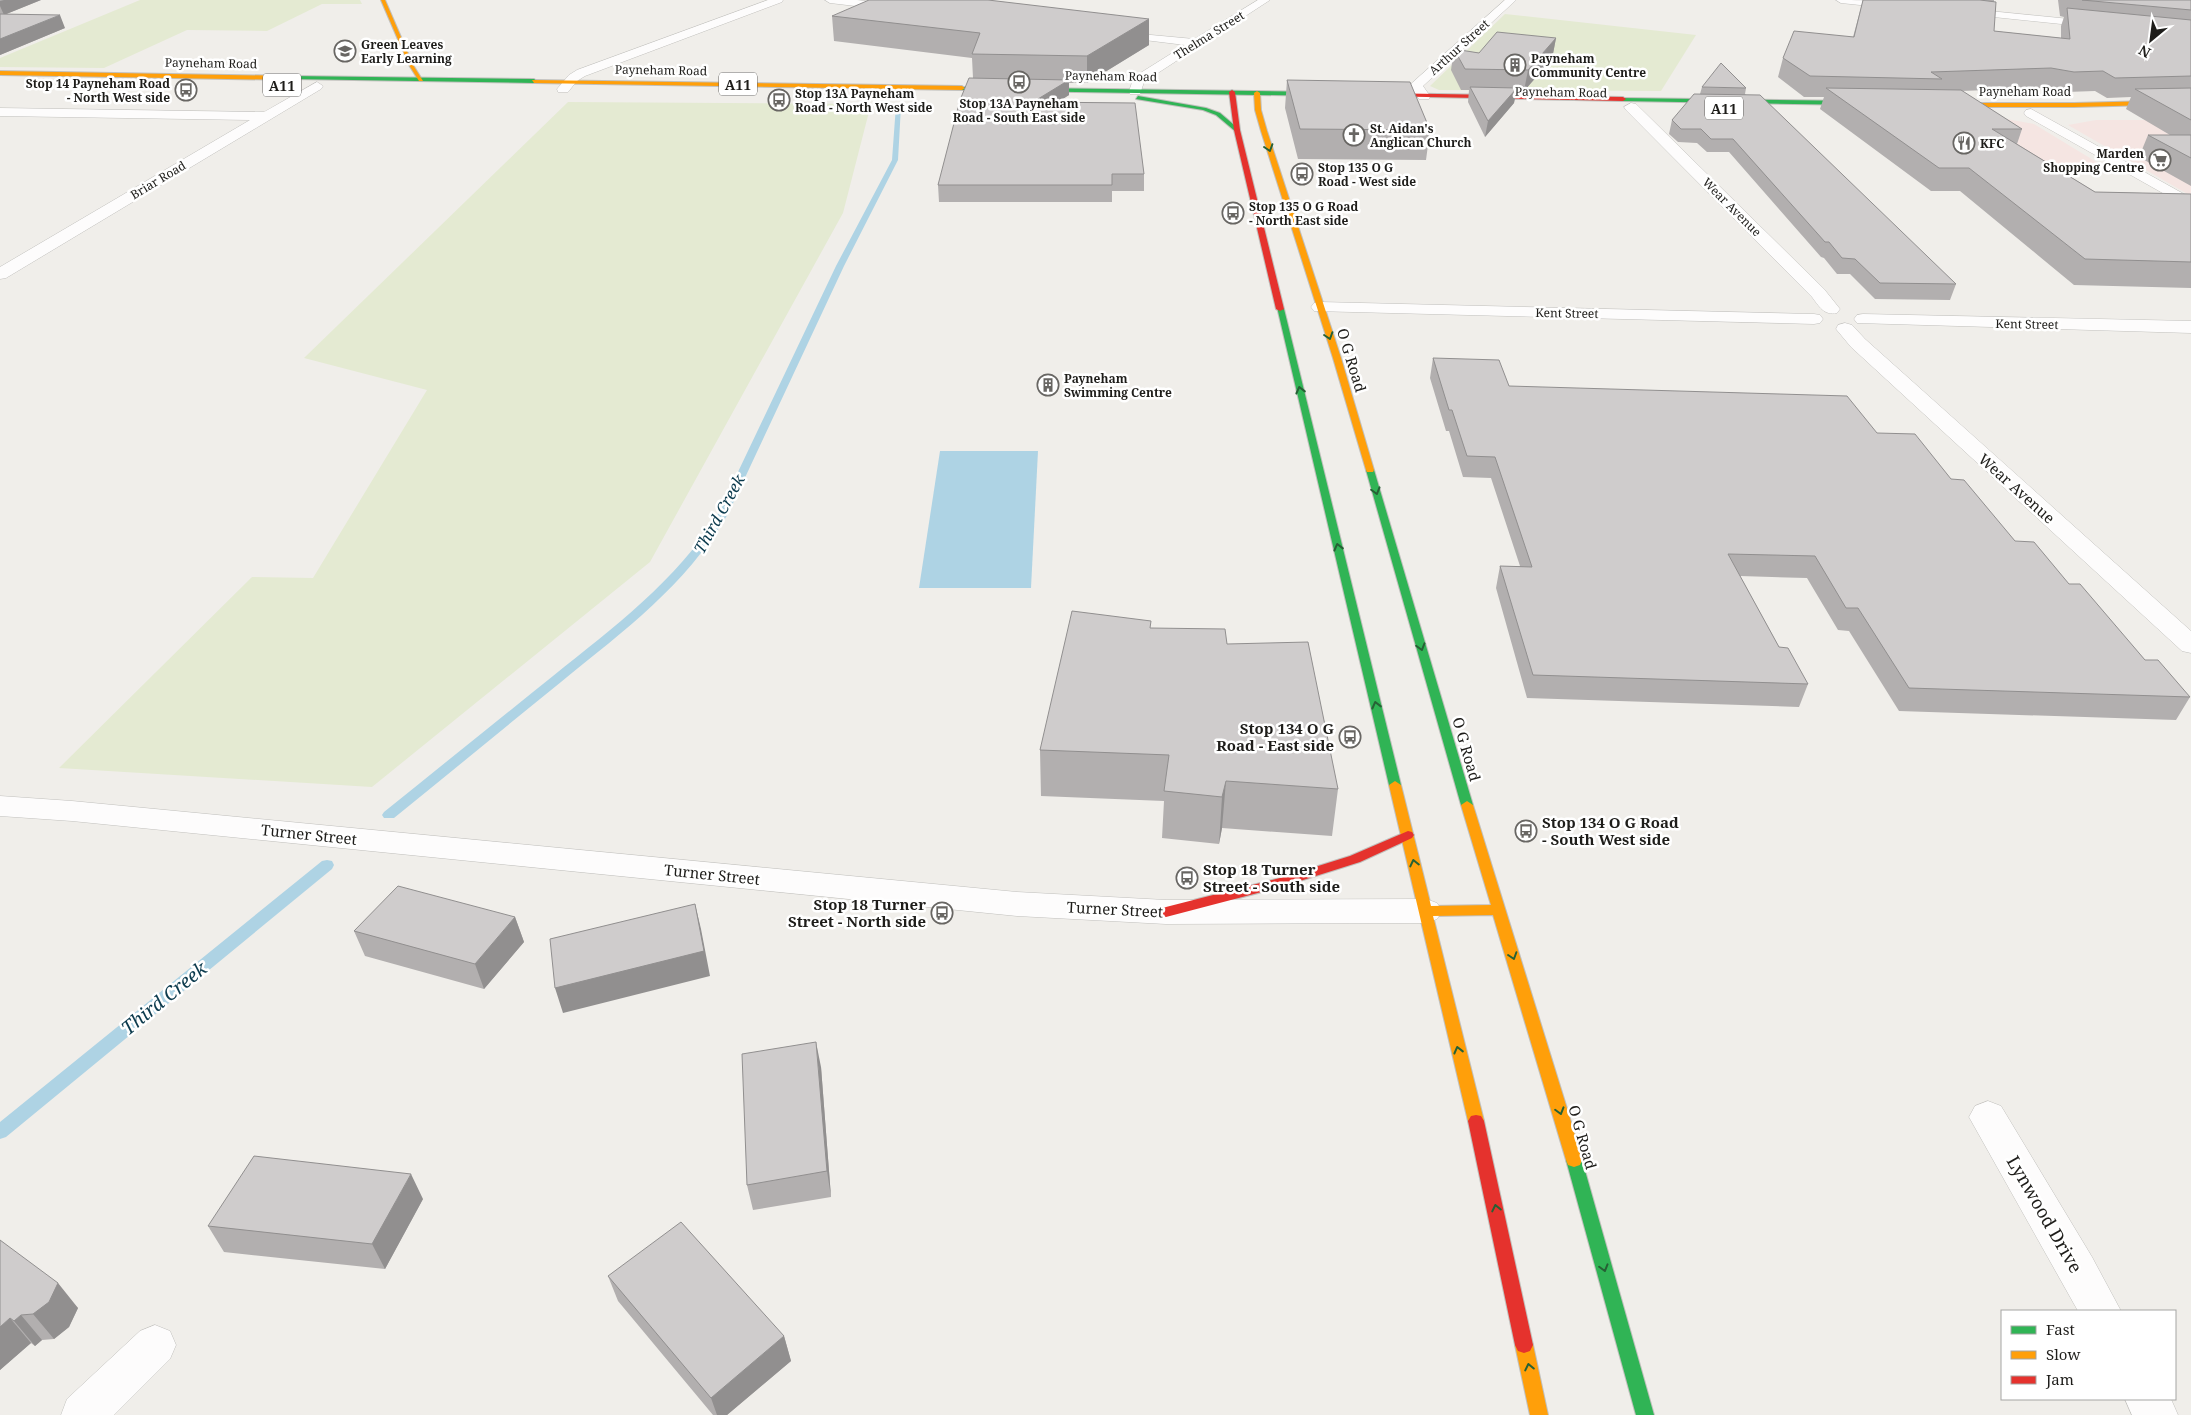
<svg xmlns="http://www.w3.org/2000/svg" width="2191" height="1415" font-family="'Noto Serif',serif">
<style>
.commercial{fill:#f5e5e2}
.green{fill:#e4ead2}
.water{fill:#aed3e4}
.lines{fill:none;stroke-linecap:round;stroke-linejoin:round}
.stream{fill:#aed3e4;fill-rule:evenodd}
.street-casing{stroke:#c1c0bd;stroke-width:1}
.fast-casing{stroke:#c1c0bd;stroke-width:2}
.slow-casing{stroke:#c1c0bd;stroke-width:2}
.jam-casing{stroke:#c1c0bd;stroke-width:2}
.street{fill:#fdfcfc;fill-rule:evenodd}
.fast{fill:#30b455;fill-rule:evenodd}
.slow{fill:#ff9f0a;fill-rule:evenodd}
.jam{fill:#e5322d;fill-rule:evenodd}
.wall{fill:#b2afaf}
.shaded-wall{fill:#918f8f}
.building{fill:#cfcccc;stroke:#918f8f}
.oneway{stroke:#266135}
.labels{text-anchor:middle;dominant-baseline:central;stroke-width:5;stroke-linejoin:round;paint-order:stroke}
.far-street-label{font-size:12px;fill:#1e1d1a;stroke:#fff}
.far-poi-label{font-size:12px;font-weight:bold;fill:#1e1d1a;stroke:#fff;text-anchor:start}
.shield{fill:#fff;stroke:#62615f;stroke-width:1}
.shield-label{font-size:14px;font-weight:bold;fill:#1e1d1a}
.street-label{font-size:15px;fill:#1e1d1a;stroke:#fff}
.poi-label{font-size:15px;font-weight:bold;fill:#1e1d1a;stroke:#fff;text-anchor:end}
.water-label{font-size:16px;font-style:italic;fill:#0b3a4d;stroke:#fff}
.near-street-label{font-size:18px;fill:#1e1d1a;stroke:#fff}
.near-water-label{font-size:19px;font-style:italic;fill:#0b3a4d;stroke:#fff}
</style>
<rect width="100%" height="100%" fill="#f0eeea"/>
<path class="commercial" d="M2001,118L2034,124L2103,166L1946,164Z
M2096,120H2191V196L2068,125Z"/>
<path class="green" d="M140,0H360L362,4H322L267,31L187,30L104,68L0,67V58Z
M1505,14L1696,35L1661,91L1439,90L1430,86Z
M568,102L871,104L843,213L650,562L372,787L59,768L252,577L313,578L427,390L304,358Z"/>
<path class="water" d="M940,451H1038L1031,588H919Z"/>
<g class="lines">
<path class="stream" d="M896,105L901,106L898,160L844,266L728,514C683,588 627,628 561,682C505,727 450,773 394,818H384L382,815L384,812C441,766 497,721 553,676C614,627 676,581 718,514L836,266L892,160Z
M327,860L332,861L334,865L332,869L6,1137L0,1139V1122L322,861Z"/>
<g class="street-casing">
<path id="street" d="M768,0H783L782,2L585,76L577,81L568,92H558L557,89L569,75L577,70Z
M825,0H857L898,5L903,8L898,11L830,3Z
M1258,0H1270L1144,82L1140,94H1130L1129,91L1134,77L1185,45L1112,36L1106,33L1108,31L1194,39Z
M1505,0H1516L1423,86L1430,96L1429,99H1419L1410,86L1412,83Z
M1836,0C1850,0 1893,0 1903,6L1898,9L1841,3Z
M1959,8L2100,22L2106,25L2100,28L1955,13L1954,11L1955,9Z
M317,82L323,86L321,89L6,278L0,279V267L250,120L0,116V108L264,112Z
M1631,103L1636,104L1824,289L1840,309L1837,313C1824,316 1819,306 1812,297L1626,110L1624,107Z
M2031,109L2191,198V209L2026,116L2024,113L2026,110Z
M1320,302L1814,314L1820,315L1823,319L1820,323L1814,324L1314,311L1311,307L1314,303Z
M1863,314L2191,321V333L1857,323L1854,319L1857,315Z
M1845,323L1852,325L1865,339L2191,631V653L2182,651L1851,347L1836,329L1838,325Z
M0,796L72,801L1017,892L1166,900L1426,899L1437,903L1442,911L1437,919L1426,923L1166,924L1017,916L72,821L0,816Z
M1988,1101L2001,1106L2092,1257L2121,1311H2078L1969,1117L1975,1106Z
M155,1325L170,1331L176,1345L170,1359L114,1415H61L67,1399L140,1331Z
M2125,1399H2171L2178,1415H2132Z"/>
</g>
<g class="fast-casing">
<path id="fast" d="M292,76L534,79L537,81L534,83L290,79Z
M960,87L1323,92L1326,94L1323,96L962,90Z
M1138,96L1206,108L1220,113L1240,130L1235,131L1216,115L1203,110L1136,99Z
M1621,98L1858,101L1861,103L1858,105L1623,101Z
M1277,307L1284,309L1401,785L1395,789L1389,785Z
M1370,467L1374,470L1473,805L1471,808L1467,809L1461,805L1366,470Z
M1574,1153L1580,1155L1582,1160L1654,1415H1636L1566,1160L1568,1155Z"/>
</g>
<g class="slow-casing">
<path id="slow" d="M381,0H385L413,65L423,81H419L409,65Z
M0,71L292,76L295,78L292,80L0,75Z
M532,80L962,86L965,88L962,90L534,83Z
M1257,91L1260,93L1261,110L1267,131L1341,358L1374,470L1373,472H1367L1366,470L1333,358L1261,131L1255,110L1254,93Z
M2191,100V104L2074,107H1949L1946,105L1949,103H2074Z
M1395,781L1401,785L1431,906L1491,905L1461,805L1467,801L1473,805L1569,1115L1582,1160L1580,1165L1574,1167L1568,1165L1566,1160L1493,915L1433,916L1484,1121L1481,1126L1476,1127L1471,1126L1468,1121L1389,785Z
M1524,1337L1530,1339L1533,1345L1548,1415H1530L1515,1345L1518,1339Z"/>
</g>
<g class="jam-casing">
<path id="jam" d="M1232,90L1235,92L1240,130L1284,309L1280,311L1276,309L1234,130L1229,92Z
M1379,93L1623,97L1626,99L1623,101L1377,96Z
M1408,831L1412,832L1414,835L1412,838L1360,862L1281,887L1166,917L1161,915L1159,912L1161,909L1166,907L1280,878L1350,856Z
M1476,1115L1481,1116L1484,1121L1533,1345L1530,1351L1524,1353L1518,1351L1515,1345L1468,1121L1471,1116Z"/>
</g>
<use href="#street" class="street"/>
<use href="#fast" class="fast"/>
<use href="#slow" class="slow"/>
<use href="#jam" class="jam"/>
</g>
<path class="wall" d="M0,0H41L6,14L65,28L0,55Z
M1863,0H1994V31L2061,38V26L2064,17L2060,16L2058,0H2191V186L2139,157L2148,135H2170L2126,109L2131,97L2107,98L2095,91L2066,92L2043,88L1961,91L2022,129L2017,144L2095,192L2191,194V288L2074,285L1960,191H1931L1820,109L1824,97H1804L1778,77L1783,58L1853,37Z
M832,16L1149,19V45L1087,83H1069V95L1057,102L1144,174V191H1112V202H939L938,185L973,78L972,58L834,41Z
M1556,38L1552,59L1524,91H1516L1514,103L1485,137L1468,102L1469,90H1461L1451,70L1454,49L1479,53Z
M1287,80L1430,130L1426,160L1298,159L1285,108Z
M1702,87L1746,88L1745,94L1956,284L1950,300L1875,299L1850,274H1837L1824,258L1821,257L1729,152H1707L1697,143L1678,142L1669,134L1672,120L1700,94Z
M1433,358L1509,386L1877,433L1951,479L2015,541L2069,584L2145,660L2190,697L2176,720L1899,711L1849,631L1838,630L1807,578L1740,576L1779,647L1808,684L1799,707L1527,698L1496,588L1500,566H1520L1491,478L1463,477L1449,431H1446L1430,378Z
M1151,628L1227,644L1338,789L1332,836L1222,828L1219,844L1162,838L1164,801L1041,796L1040,750Z
M515,917L524,942L484,989L365,956L354,931Z
M821,1067L831,1197L753,1210L747,1185Z
M423,1199L385,1269L224,1252L208,1226Z
M0,1240L78,1308L69,1327L54,1339L42,1340L35,1346L31,1343L0,1370Z
M608,1276L784,1336L791,1361L727,1415H713L618,1301Z"/>
<path class="shaded-wall" d="M4,0H41L4,15L0,6V1Z
M60,15L65,28L0,55V39Z
M1149,19V45L1087,83V56Z
M1556,38L1552,59L1524,91L1528,70Z
M1069,80V95L1034,118L1033,102Z
M1517,88L1514,103L1485,137L1488,121Z
M1226,781L1222,828L1219,844L1222,797Z
M695,904L701,929L710,976L563,1013L555,988Z
M515,917L524,942L484,989L475,964Z
M816,1042L821,1067L831,1197L827,1171Z
M411,1174L423,1199L385,1269L372,1244Z
M58,1283L78,1308L69,1327L54,1339L33,1314Z
M21,1315L42,1340L35,1346L14,1321Z
M10,1318L31,1343L0,1370V1327Z
M784,1336L791,1361L727,1415H717L711,1398Z"/>
<path class="building" d="M869,0H988L1149,19L1087,56L972,54L980,33L832,16Z
M1863,0H1980L1996,2L1994,31L2070,39L2067,8L2191,20V76L2115,78L2103,71L2074,72L2051,68L1931,72L1942,79L1810,76L1783,58L1794,31L1854,37Z
M2082,0H2191V10Z
M0,14L60,15L0,39Z
M1497,32L1556,38L1528,70L1465,69L1454,49L1479,53Z
M1721,63L1746,88L1702,87Z
M969,78L1069,80L1033,102L1135,103L1144,174H1112V185H938L960,100Z
M1287,80L1410,82L1430,130L1300,129Z
M1470,87L1517,88L1488,121Z
M1826,88L1961,90L2022,129H1992L2095,192L2191,194V262L2085,259L1969,168H1939Z
M2191,88V120L2135,89Z
M1694,94L1760,95L1956,284L1880,283L1855,259L1842,258L1829,242H1825L1733,139H1711L1701,129H1681L1672,120Z
M2148,135H2191V158Z
M1433,358L1499,360L1509,386L1847,396L1877,433L1915,434L1951,479L1964,480L2015,541L2034,542L2069,584H2080L2145,660H2158L2190,697L1909,688L1858,608H1846L1815,556L1728,554L1779,647L1788,648L1808,684L1533,675L1500,566L1532,567L1495,457L1467,456L1452,410H1449Z
M1072,611L1151,621L1150,628L1225,629L1227,644L1308,642L1338,789L1226,781L1222,797L1164,791L1169,755L1040,750Z
M398,886L515,917L475,964L354,931Z
M695,904L704,951L555,988L550,939Z
M816,1042L827,1171L747,1185L742,1054Z
M254,1156L411,1174L372,1244L208,1226Z
M681,1222L784,1336L711,1398L608,1276Z
M0,1240L58,1283L49,1302L33,1314L21,1315L14,1321L10,1318L0,1327Z"/>
<defs><path id="oneway-chevron" d="M-2-3.5L2.5 0L-2 3.5" fill="none" stroke-width="1.6" stroke-linecap="round" stroke-linejoin="round" transform="scale(1.25)"/></defs>
<g class="oneway">
<use href="#oneway-chevron" transform="translate(1269 148) rotate(72)"/>
<use href="#oneway-chevron" transform="translate(1329 336) rotate(72)"/>
<use href="#oneway-chevron" transform="translate(1300 390) rotate(-104)"/>
<use href="#oneway-chevron" transform="translate(1376 491) rotate(74)"/>
<use href="#oneway-chevron" transform="translate(1338 547) rotate(-104)"/>
<use href="#oneway-chevron" transform="translate(1421 647) rotate(74)"/>
<use href="#oneway-chevron" transform="translate(1376 705) rotate(-104)"/>
<use href="#oneway-chevron" transform="translate(1414 863) rotate(-103)"/>
<use href="#oneway-chevron" transform="translate(1513 956) rotate(72)"/>
<use href="#oneway-chevron" transform="translate(1458 1050) rotate(-104)"/>
<use href="#oneway-chevron" transform="translate(1560 1111) rotate(74)"/>
<use href="#oneway-chevron" transform="translate(1496 1208) rotate(-102)"/>
<use href="#oneway-chevron" transform="translate(1604 1268) rotate(74)"/>
<use href="#oneway-chevron" transform="translate(1529 1367) rotate(-102)"/>
</g>
<defs>
<g id="school-ring" transform="scale(1.125)"><circle r="9.5" fill="#fff" stroke="#686663" stroke-width="1.5"/><path d="M0-5L7-2L0 1L-7-2ZM-4 1L0 2.5L4 1V4Q0 6-4 4Z" fill="#686663"/></g>
<g id="building-ring" transform="scale(1.125)"><circle r="9.5" fill="#fff" stroke="#686663" stroke-width="1.5"/><path d="M-4-6H4V6H1V3H-1V6H-4ZM-2.5-4.3h1.7v1.8h-1.7ZM.8-4.3h1.7v1.8H.8ZM-2.5-1h1.7V.8h-1.7ZM.8-1h1.7V.8H.8Z" fill="#686663"/></g>
<g id="bus-ring" transform="scale(1.125)"><circle r="9.5" fill="#fff" stroke="#686663" stroke-width="1.5"/><path d="M-5-6H5V4H4V6H2V4H-2V6H-4V4H-5ZM-3.5-4V0h7V-4ZM-3.5 1.2v1.5H-2V1.2ZM2 1.2v1.5H3.5V1.2Z" fill="#686663"/></g>
<g id="church-ring" transform="scale(1.125)"><circle r="9.5" fill="#fff" stroke="#686663" stroke-width="1.5"/><path d="M-1.2-6h2.4v3.5h3.3v2.4h-3.3V6h-2.4V-.1h-3.3v-2.4h3.3Z" fill="#686663"/></g>
<g id="restaurant-ring" transform="scale(1.125)"><circle r="9.5" fill="#fff" stroke="#686663" stroke-width="1.5"/><path d="M-5-6h1v4h1v-4h1v4h1v-4h1v5L-1.5 .5V6h-2V.5L-5-1ZM5-6V6H3V1.5H1.5Q1.5-4 5-6Z" fill="#686663"/></g>
<g id="supermarket-ring" transform="scale(1.125)"><circle r="9.5" fill="#fff" stroke="#686663" stroke-width="1.5"/><path d="M-6-5.5h2.5l.6 2H6L4.5 2H-2.5L-4.4-4H-6ZM-1.5 3.2a1.3 1.3 0 1 0 .1 0ZM3 3.2a1.3 1.3 0 1 0 .1 0Z" fill="#686663"/></g>
</defs>
<g fill-rule="evenodd">
<use href="#school-ring" x="345" y="51"/>
<use href="#building-ring" x="1515" y="65"/>
<use href="#bus-ring" x="1019" y="82"/>
<use href="#bus-ring" x="186" y="90"/>
<use href="#bus-ring" x="779" y="100"/>
<use href="#church-ring" x="1354" y="135"/>
<use href="#restaurant-ring" x="1964" y="143"/>
<use href="#supermarket-ring" x="2160" y="160"/>
<use href="#bus-ring" x="1302" y="174"/>
<use href="#bus-ring" x="1233" y="213"/>
<use href="#building-ring" x="1048" y="385"/>
<use href="#bus-ring" x="1350" y="737"/>
<use href="#bus-ring" x="1526" y="831"/>
<use href="#bus-ring" x="1187" y="878"/>
<use href="#bus-ring" x="942" y="913"/>
</g>
<g class="labels">
<g class="far-street-label">
<text transform="translate(1209 35) rotate(-32)">Thelma Street</text>
<text transform="translate(1459 47) rotate(-42)">Arthur Street</text>
<text transform="translate(211 63) rotate(1)">Payneham Road</text>
<text transform="translate(661 70) rotate(1)">Payneham Road</text>
<text transform="translate(1111 76) rotate(1)">Payneham Road</text>
<text x="2025" y="91">Payneham Road</text>
<text transform="translate(1561 92) rotate(1)">Payneham Road</text>
<text transform="translate(158 180) rotate(-31)">Briar Road</text>
<text transform="translate(1732 207) rotate(45)">Wear Avenue</text>
<text transform="translate(1567 313) rotate(1)">Kent Street</text>
<text transform="translate(2027 324) rotate(1)">Kent Street</text>
</g>
<g class="far-poi-label">
<text x="361" y="44">Green Leaves<tspan x="361" dy="14">Early Learning</tspan></text>
<text x="1531" y="58">Payneham<tspan x="1531" dy="14">Community Centre</tspan></text>
<text x="170" y="83" text-anchor="end">Stop 14 Payneham Road<tspan x="170" dy="14">- North West side</tspan></text>
<text x="795" y="93">Stop 13A Payneham<tspan x="795" dy="14">Road - North West side</tspan></text>
<text x="1019" y="103" text-anchor="middle">Stop 13A Payneham<tspan x="1019" dy="14">Road - South East side</tspan></text>
<text x="1370" y="128">St. Aidan's<tspan x="1370" dy="14">Anglican Church</tspan></text>
<text x="1980" y="143">KFC</text>
<text x="2144" y="153" text-anchor="end">Marden<tspan x="2144" dy="14">Shopping Centre</tspan></text>
<text x="1318" y="167">Stop 135 O G<tspan x="1318" dy="14">Road - West side</tspan></text>
<text x="1249" y="206">Stop 135 O G Road<tspan x="1249" dy="14">- North East side</tspan></text>
<text x="1064" y="378">Payneham<tspan x="1064" dy="14">Swimming Centre</tspan></text>
</g>
<g class="shield">
<rect x="719" y="72.5" width="38" height="23" rx="4"/>
<rect x="263" y="73.5" width="38" height="23" rx="4"/>
<rect x="1705" y="96.5" width="38" height="23" rx="4"/>
</g>
<g class="shield-label">
<text x="738" y="84">A11</text>
<text x="282" y="85">A11</text>
<text x="1724" y="108">A11</text>
</g>
<g class="street-label">
<text transform="translate(1352 360) rotate(73)">O G Road</text>
<text transform="translate(2017 488) rotate(42)">Wear Avenue</text>
<text transform="translate(1467 749) rotate(74)">O G Road</text>
<text transform="translate(309 834) rotate(6)">Turner Street</text>
<text transform="translate(712 874) rotate(6)">Turner Street</text>
<text transform="translate(1115 909) rotate(3)">Turner Street</text>
<text transform="translate(1583 1137) rotate(74)">O G Road</text>
</g>
<g class="poi-label">
<text x="1334" y="728">Stop 134 O G<tspan x="1334" dy="17">Road - East side</tspan></text>
<text x="1542" y="822" text-anchor="start">Stop 134 O G Road<tspan x="1542" dy="17">- South West side</tspan></text>
<text x="1203" y="869" text-anchor="start">Stop 18 Turner<tspan x="1203" dy="17">Street - South side</tspan></text>
<text x="926" y="904">Stop 18 Turner<tspan x="926" dy="17">Street - North side</tspan></text>
</g>
<g class="water-label">
<text transform="translate(719 514) rotate(-61)">Third Creek</text>
</g>
<g class="near-street-label">
<text transform="translate(2045 1214) rotate(60)">Lynwood Drive</text>
</g>
<g class="near-water-label">
<text transform="translate(164 998) rotate(-39)">Third Creek</text>
</g>
</g>
<rect x="2001" y="1310" width="175" height="90" fill="#ffffff" stroke="#a5a5a3"/>
<rect x="2011" y="1326" width="25" height="8" fill="#30b455" stroke="#a5a5a3"/>
<text x="2046" y="1335" font-size="15" fill="#1e1d1a">Fast</text>
<rect x="2011" y="1351" width="25" height="8" fill="#ff9f0a" stroke="#a5a5a3"/>
<text x="2046" y="1360" font-size="15" fill="#1e1d1a">Slow</text>
<rect x="2011" y="1376" width="25" height="8" fill="#e5322d" stroke="#a5a5a3"/>
<text x="2046" y="1385" font-size="15" fill="#1e1d1a">Jam</text>
<g transform="translate(2151 40) rotate(209)" stroke="#ffffff" stroke-width="4" paint-order="stroke">
<path d="M0-4L9 19L0 12L-9 19Z" fill="#1e1d1a"/>
<text y="-8" font-size="14" font-weight="bold" text-anchor="middle" fill="#1e1d1a">N</text>
</g>
</svg>
